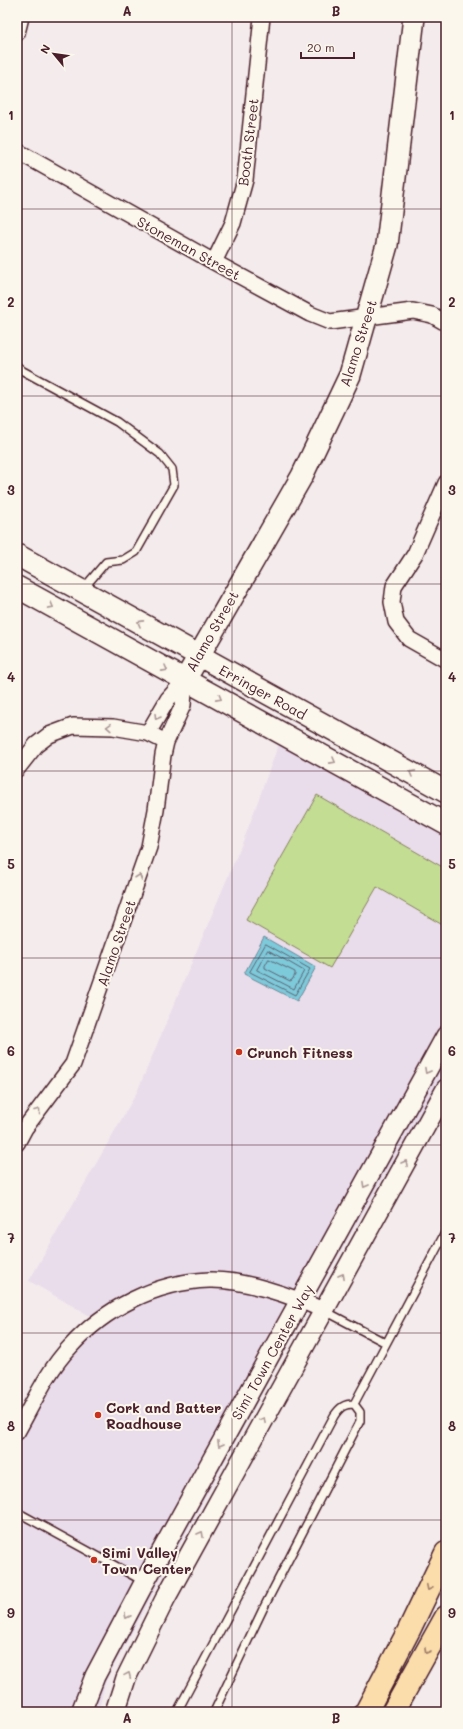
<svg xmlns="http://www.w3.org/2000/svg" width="463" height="1729" font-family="Mali,sans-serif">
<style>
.built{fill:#eaddeb}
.green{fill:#c3dd93;stroke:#867e5f}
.water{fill:#7dcadb;stroke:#698695}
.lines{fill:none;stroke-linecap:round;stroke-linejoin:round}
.shore{stroke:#5e6371;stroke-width:1}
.service-casing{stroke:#4a1f2b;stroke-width:10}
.minor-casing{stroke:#4a1f2b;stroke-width:18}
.tertiary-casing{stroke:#4a1f2b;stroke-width:22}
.secondary-casing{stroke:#4a1f2b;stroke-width:24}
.motorway-casing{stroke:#4a1f2b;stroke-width:25}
.service{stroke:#fbf7ec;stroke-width:7}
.minor{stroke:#fbf7ec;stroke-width:15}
.tertiary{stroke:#fbf7ec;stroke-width:19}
.secondary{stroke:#fbf7ec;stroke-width:21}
.motorway{stroke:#faddab;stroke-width:22}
.oneway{stroke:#ab9695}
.oneway2{stroke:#a27e6b}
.grid{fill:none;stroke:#4a1f2b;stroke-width:1;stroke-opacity:0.55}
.poi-dot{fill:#c8321e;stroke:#fbf7ec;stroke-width:1.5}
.labels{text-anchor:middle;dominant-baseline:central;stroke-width:4;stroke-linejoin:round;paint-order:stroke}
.street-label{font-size:14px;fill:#4a1f2b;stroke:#fbf7ec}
.poi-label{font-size:14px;font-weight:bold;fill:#4a1f2b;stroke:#fbf7ec;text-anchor:start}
.neatline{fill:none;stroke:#4a1f2b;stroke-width:1.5}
.grid-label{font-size:13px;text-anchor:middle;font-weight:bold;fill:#4a1f2b}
</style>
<rect width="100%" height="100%" fill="#f3ebec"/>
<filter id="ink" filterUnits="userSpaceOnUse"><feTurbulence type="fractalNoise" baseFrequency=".025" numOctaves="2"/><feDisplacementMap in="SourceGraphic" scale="8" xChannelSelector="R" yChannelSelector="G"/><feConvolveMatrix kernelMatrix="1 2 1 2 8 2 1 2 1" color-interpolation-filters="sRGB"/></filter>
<g filter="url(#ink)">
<path class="built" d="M279,743L446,833V1069L308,1308L106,1680L98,1712H17V1441L51,1381L67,1359L104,1324L29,1281L137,1092L246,834Z"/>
<path class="green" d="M317,795L446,869V927L377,887L330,968L246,920Z"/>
<path class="water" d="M264,937L316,967L297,1001L244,974Z"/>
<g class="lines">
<path class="shore" d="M266,944L310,969L295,995L250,972Z
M268,950L304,971L294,989L257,970Z
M269,959L295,972V975L292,980L290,981L265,968V966Z"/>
<g class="service-casing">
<path id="service" d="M17,366L23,371L117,422L160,454L172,469L174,485L136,552L123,560L106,562L83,589
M325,1311L386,1343
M354,1404L446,1231
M17,1512L143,1581
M177,1712L334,1416C340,1407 344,1404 354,1404
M214,1712L263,1609L360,1421V1412L354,1404"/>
</g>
<g class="minor-casing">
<path id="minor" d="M17,33L21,17
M17,151L214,262L310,314L330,322L413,311L432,315L446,323
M214,262L233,223L245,180L262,17
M446,483L415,554L394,586L392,602L396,622L409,639L446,660
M148,733L168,699L185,680
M17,769L36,745L49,735L73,726L113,727L148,733L166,742
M17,1143L25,1128L73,1064L149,847L156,810L163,755L166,742L183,705L185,680
M17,1432C33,1404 47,1371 70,1347C105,1308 156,1282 209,1280C243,1279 292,1296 323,1310"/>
</g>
<g class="tertiary-casing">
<path id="tertiary" d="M81,1712L95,1676L143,1585L446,1036
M115,1712L126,1678L165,1599L446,1089"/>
</g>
<g class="secondary-casing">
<path id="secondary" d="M17,555L446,792
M17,587L446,824
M185,680L302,476L350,375L387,245L414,17"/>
</g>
<g class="motorway-casing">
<path id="motorway" d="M366,1712L409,1630L446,1553
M393,1712L446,1617"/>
</g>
<use href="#service" class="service"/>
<use href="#minor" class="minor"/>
<use href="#tertiary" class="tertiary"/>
<use href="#secondary" class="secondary"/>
<use href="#motorway" class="motorway"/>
</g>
<defs><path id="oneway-chevron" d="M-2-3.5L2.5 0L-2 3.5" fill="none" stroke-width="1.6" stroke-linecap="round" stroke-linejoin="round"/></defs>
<g class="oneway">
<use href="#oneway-chevron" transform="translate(51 606) rotate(29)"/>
<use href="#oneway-chevron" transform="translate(140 623) rotate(-151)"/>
<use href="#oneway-chevron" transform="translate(165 669) rotate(29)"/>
<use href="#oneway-chevron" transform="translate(219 698) rotate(29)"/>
<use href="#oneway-chevron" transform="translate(157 717) rotate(121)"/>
<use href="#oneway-chevron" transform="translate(109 727) rotate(-177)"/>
<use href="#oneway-chevron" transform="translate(333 761) rotate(29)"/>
<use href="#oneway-chevron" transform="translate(412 773) rotate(-151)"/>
<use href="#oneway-chevron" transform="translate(139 877) rotate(-71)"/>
<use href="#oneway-chevron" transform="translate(427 1071) rotate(119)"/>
<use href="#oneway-chevron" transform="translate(38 1111) rotate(-53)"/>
<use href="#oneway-chevron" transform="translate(405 1163) rotate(-61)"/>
<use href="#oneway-chevron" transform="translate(365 1185) rotate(119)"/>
<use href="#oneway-chevron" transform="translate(342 1276) rotate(-61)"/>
<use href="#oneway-chevron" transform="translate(263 1420) rotate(-61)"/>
<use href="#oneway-chevron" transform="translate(220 1444) rotate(119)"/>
<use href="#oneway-chevron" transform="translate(201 1534) rotate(-61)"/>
<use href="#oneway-chevron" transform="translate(127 1616) rotate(117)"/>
<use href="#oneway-chevron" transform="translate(128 1675) rotate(-66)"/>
</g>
<g class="oneway2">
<use href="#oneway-chevron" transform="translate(429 1588) rotate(116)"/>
<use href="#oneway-chevron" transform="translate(427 1651) rotate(119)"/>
</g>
</g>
<path class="grid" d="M232,17V1712M17,209H446M17,396H446M17,584H446M17,771H446M17,958H446M17,1145H446M17,1333H446M17,1520H446"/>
<g class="poi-dot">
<circle cx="239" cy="1052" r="4"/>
<circle cx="98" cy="1415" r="4"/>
<circle cx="94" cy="1560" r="4"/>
</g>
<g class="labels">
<g class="street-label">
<text transform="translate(248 142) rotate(-83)">Booth Street</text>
<text transform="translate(189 248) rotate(29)">Stoneman Street</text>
<text transform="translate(358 343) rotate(-72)">Alamo Street</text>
<text transform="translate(212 631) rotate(-60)">Alamo Street</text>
<text transform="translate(263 692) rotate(29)">Erringer Road</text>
<text transform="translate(116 943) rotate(-71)">Alamo Street</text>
<text transform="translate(272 1352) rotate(-61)">Simi Town Center Way</text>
</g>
<g class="poi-label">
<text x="247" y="1052">Crunch Fitness</text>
<text x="106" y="1407">Cork and Batter<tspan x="106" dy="16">Roadhouse</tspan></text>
<text x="102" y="1552">Simi Valley<tspan x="102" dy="16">Town Center</tspan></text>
</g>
</g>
<rect width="463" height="1729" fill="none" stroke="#fbf7ec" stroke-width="44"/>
<g transform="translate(54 54) rotate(299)" stroke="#fbf7ec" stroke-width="3" paint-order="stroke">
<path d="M0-3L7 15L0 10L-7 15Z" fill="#4a1f2b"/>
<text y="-6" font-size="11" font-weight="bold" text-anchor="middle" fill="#4a1f2b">N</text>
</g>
<path d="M301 52v6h53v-6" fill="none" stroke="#4a1f2b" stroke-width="2"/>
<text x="307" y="52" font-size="12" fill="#4a1f2b" stroke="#fbf7ec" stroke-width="3" paint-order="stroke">20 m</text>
<rect x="22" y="22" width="419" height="1685" class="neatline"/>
<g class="grid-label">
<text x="127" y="16">A</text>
<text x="336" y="16">B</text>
<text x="11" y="120">1</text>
<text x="452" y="120">1</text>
<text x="11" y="307">2</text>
<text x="452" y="307">2</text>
<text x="11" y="495">3</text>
<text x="452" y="495">3</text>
<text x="11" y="682">4</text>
<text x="452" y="682">4</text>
<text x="11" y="869">5</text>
<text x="452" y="869">5</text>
<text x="11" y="1056">6</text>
<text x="452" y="1056">6</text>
<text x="11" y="1243">7</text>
<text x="452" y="1243">7</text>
<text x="11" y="1431">8</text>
<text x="452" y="1431">8</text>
<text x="11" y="1618">9</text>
<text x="452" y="1618">9</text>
<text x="127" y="1723">A</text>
<text x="336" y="1723">B</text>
</g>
</svg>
